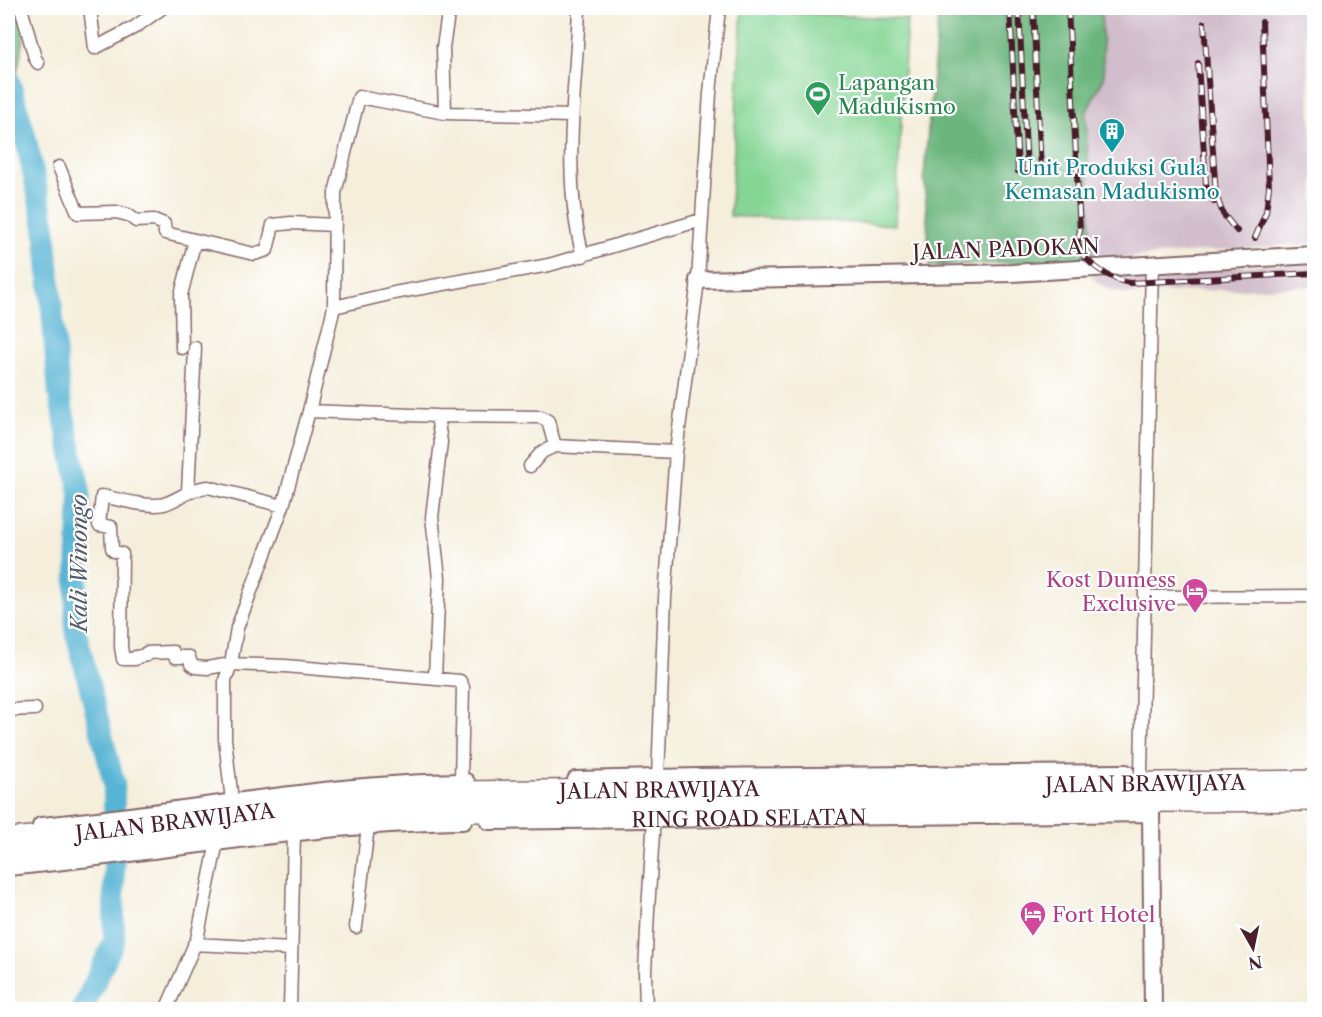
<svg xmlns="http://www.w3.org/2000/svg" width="1322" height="1017" font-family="'Libre Caslon Text',serif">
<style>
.industrial{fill:#d1bdcb}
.green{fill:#85d594;stroke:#687a60;stroke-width:1.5}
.forest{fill:#6cb67e;stroke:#5b6a54;stroke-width:1.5}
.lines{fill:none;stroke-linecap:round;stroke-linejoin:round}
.river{stroke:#56b4d4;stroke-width:22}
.minor-casing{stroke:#866769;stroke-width:15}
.tertiary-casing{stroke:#866769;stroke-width:20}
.trunk-casing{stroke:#866769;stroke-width:24}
.minor{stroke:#fff;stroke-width:12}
.tertiary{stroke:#fff;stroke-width:16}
.trunk{stroke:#fff;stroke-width:21}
.rail-casing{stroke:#4a1f2b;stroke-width:6}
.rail{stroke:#fff;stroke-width:4;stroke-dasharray:11;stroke-linecap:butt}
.labels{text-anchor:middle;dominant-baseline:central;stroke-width:4.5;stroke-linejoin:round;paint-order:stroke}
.leisure-label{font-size:21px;fill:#27864d;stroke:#fff;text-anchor:start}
.culture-label{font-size:21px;fill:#0d838f;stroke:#fff}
.street-label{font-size:21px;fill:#4a1f2b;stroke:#fff}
.hotel-label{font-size:21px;fill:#b23c85;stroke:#fff;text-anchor:end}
.water-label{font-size:22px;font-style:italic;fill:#4f5b6f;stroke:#fff}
</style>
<rect width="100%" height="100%" fill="#fff"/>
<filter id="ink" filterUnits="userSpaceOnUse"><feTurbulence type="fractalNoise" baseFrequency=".0167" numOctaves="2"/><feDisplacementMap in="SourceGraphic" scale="12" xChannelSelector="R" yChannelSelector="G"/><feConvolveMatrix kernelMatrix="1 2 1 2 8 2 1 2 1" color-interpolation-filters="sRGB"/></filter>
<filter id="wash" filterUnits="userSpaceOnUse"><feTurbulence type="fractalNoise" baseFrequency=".008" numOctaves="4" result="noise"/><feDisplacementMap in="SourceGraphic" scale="24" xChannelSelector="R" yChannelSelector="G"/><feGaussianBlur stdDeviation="1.35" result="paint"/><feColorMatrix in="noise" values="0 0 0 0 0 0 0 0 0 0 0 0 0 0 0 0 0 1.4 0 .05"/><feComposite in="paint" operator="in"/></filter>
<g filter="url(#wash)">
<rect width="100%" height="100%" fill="#f4eedb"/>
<path class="industrial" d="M939,8H1304L1314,170V243L1092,260L930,266L924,175Z
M1314,262V286L1126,294L1108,289L1098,283L1090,275Z"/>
<path class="green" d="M742,10L907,19L895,225L730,216Z"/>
<path class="forest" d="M8,8H29L8,124Z
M939,8H1101L1104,78L1086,113L1092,260L930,266L924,175Z"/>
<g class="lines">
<path class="river" d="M8,77L24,131L45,227L59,394L80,492L75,628L114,783V941L82,1010"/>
</g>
</g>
<g filter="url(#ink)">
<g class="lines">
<g class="minor-casing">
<path id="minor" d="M21,8L35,58L38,63
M90,8L95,48L135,27L162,8
M579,8C576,91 561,174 583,256
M445,113L443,47L449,8
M59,167L78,213L116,212L128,215L136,221L154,220L164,224L165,233L254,254L267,250L273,225L291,223L335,225
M334,307L335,193L359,97L445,113L571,116
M182,348L181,295L195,240
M309,411L437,416L541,417L548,421L555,446
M530,466L542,452L555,446L676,452
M188,492L195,348
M283,506L208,487C191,488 180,499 164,504C148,508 118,499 102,496L99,525L111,527L112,548L114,551L122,554L121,647L123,659H135L136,657L147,655L146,653L173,652L175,657H189L191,664L195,667L207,668L231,664L285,666L460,681L463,687L461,782
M1146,597L1314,596
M435,679L439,578L432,517L441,442L437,416
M8,710L35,709
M1141,773L1152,265
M658,778L665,598L676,452L698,280L710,93L719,8
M232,801L225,739V680L231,664L237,628L283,506L309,411L334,307L394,293L549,265L701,220
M356,927L368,826
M194,944L291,949
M166,1010L197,939L217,842
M290,1010L294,833
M646,1010L645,972L648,910L654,818"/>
</g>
<g class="tertiary-casing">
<g id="tertiary">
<path d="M698,280L1012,273L1314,255"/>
<path d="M576,780L698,777L1126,773"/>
<path id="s1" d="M489,821L1151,813L1153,1010"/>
<path d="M41,826C183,813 323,783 466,782"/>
<path d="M8,867C159,853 310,823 463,821"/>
</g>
</g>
<g class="trunk-casing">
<g id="trunk">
<path id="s2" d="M8,839C160,827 310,801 463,792L1314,781"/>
<path d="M8,856L312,819L416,812L918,803L1314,800"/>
</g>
</g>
<use href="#minor" class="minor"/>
<use href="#tertiary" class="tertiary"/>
<use href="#trunk" class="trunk"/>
<g class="rail-casing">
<path id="rail" d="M1010,8L1018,171
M1019,8L1027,171
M1033,8L1041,170
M1068,8L1080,231C1079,235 1077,240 1078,245C1082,262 1113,281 1130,283L1314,273
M1204,23L1216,195L1223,214L1237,231
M1198,63L1206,184L1209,194L1214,202
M1255,238L1266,212L1269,187L1262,22"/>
</g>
<use href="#rail" class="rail"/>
</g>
</g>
<defs>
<g id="stadium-pin" transform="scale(1.35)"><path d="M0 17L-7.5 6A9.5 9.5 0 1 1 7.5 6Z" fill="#2e9e5b" stroke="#fff"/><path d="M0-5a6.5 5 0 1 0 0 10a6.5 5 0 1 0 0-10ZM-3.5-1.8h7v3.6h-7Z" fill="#fff"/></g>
<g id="building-pin" transform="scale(1.35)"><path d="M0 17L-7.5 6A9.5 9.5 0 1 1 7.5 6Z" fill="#0f9aa8" stroke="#fff"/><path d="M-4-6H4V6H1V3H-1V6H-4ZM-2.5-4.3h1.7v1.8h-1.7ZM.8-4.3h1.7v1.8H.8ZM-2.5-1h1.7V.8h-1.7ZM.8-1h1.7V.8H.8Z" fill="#fff"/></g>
<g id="hotel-pin" transform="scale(1.35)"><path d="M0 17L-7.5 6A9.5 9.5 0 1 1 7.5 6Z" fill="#d1479c" stroke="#fff"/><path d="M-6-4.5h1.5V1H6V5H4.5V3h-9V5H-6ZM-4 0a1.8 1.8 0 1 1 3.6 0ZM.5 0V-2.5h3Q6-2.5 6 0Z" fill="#fff"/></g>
</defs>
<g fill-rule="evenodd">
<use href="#stadium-pin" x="818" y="94"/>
<use href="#building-pin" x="1112" y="131"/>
<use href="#hotel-pin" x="1195" y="591"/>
<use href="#hotel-pin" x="1033" y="914"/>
</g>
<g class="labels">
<g class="leisure-label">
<text x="838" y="82">Lapangan<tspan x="838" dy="24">Madukismo</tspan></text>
</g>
<g class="culture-label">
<text x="1112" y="167">Unit Produksi Gula<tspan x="1112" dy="24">Kemasan Madukismo</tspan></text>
</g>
<g class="street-label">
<text transform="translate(1006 249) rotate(-2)">JALAN PADOKAN</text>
<text stroke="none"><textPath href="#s2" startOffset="1140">JALAN BRAWIJAYA</textPath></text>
<text stroke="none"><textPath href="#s2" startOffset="654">JALAN BRAWIJAYA</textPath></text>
<text stroke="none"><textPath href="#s1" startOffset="260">RING ROAD SELATAN</textPath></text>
<text stroke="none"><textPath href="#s2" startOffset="168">JALAN BRAWIJAYA</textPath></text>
</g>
<g class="hotel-label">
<text x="1176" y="579">Kost Dumess<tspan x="1176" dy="24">Exclusive</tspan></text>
<text x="1052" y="914" text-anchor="start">Fort Hotel</text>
</g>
<g class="water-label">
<text transform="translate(79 563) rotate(-90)">Kali Winongo</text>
</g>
</g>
<rect width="1322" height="1017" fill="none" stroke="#fff" stroke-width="30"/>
<g transform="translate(1253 948) rotate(171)" stroke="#ffffff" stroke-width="4.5" paint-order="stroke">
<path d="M0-4.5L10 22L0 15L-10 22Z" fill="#4a1f2b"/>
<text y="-9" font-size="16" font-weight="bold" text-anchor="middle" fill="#4a1f2b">N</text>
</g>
</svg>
